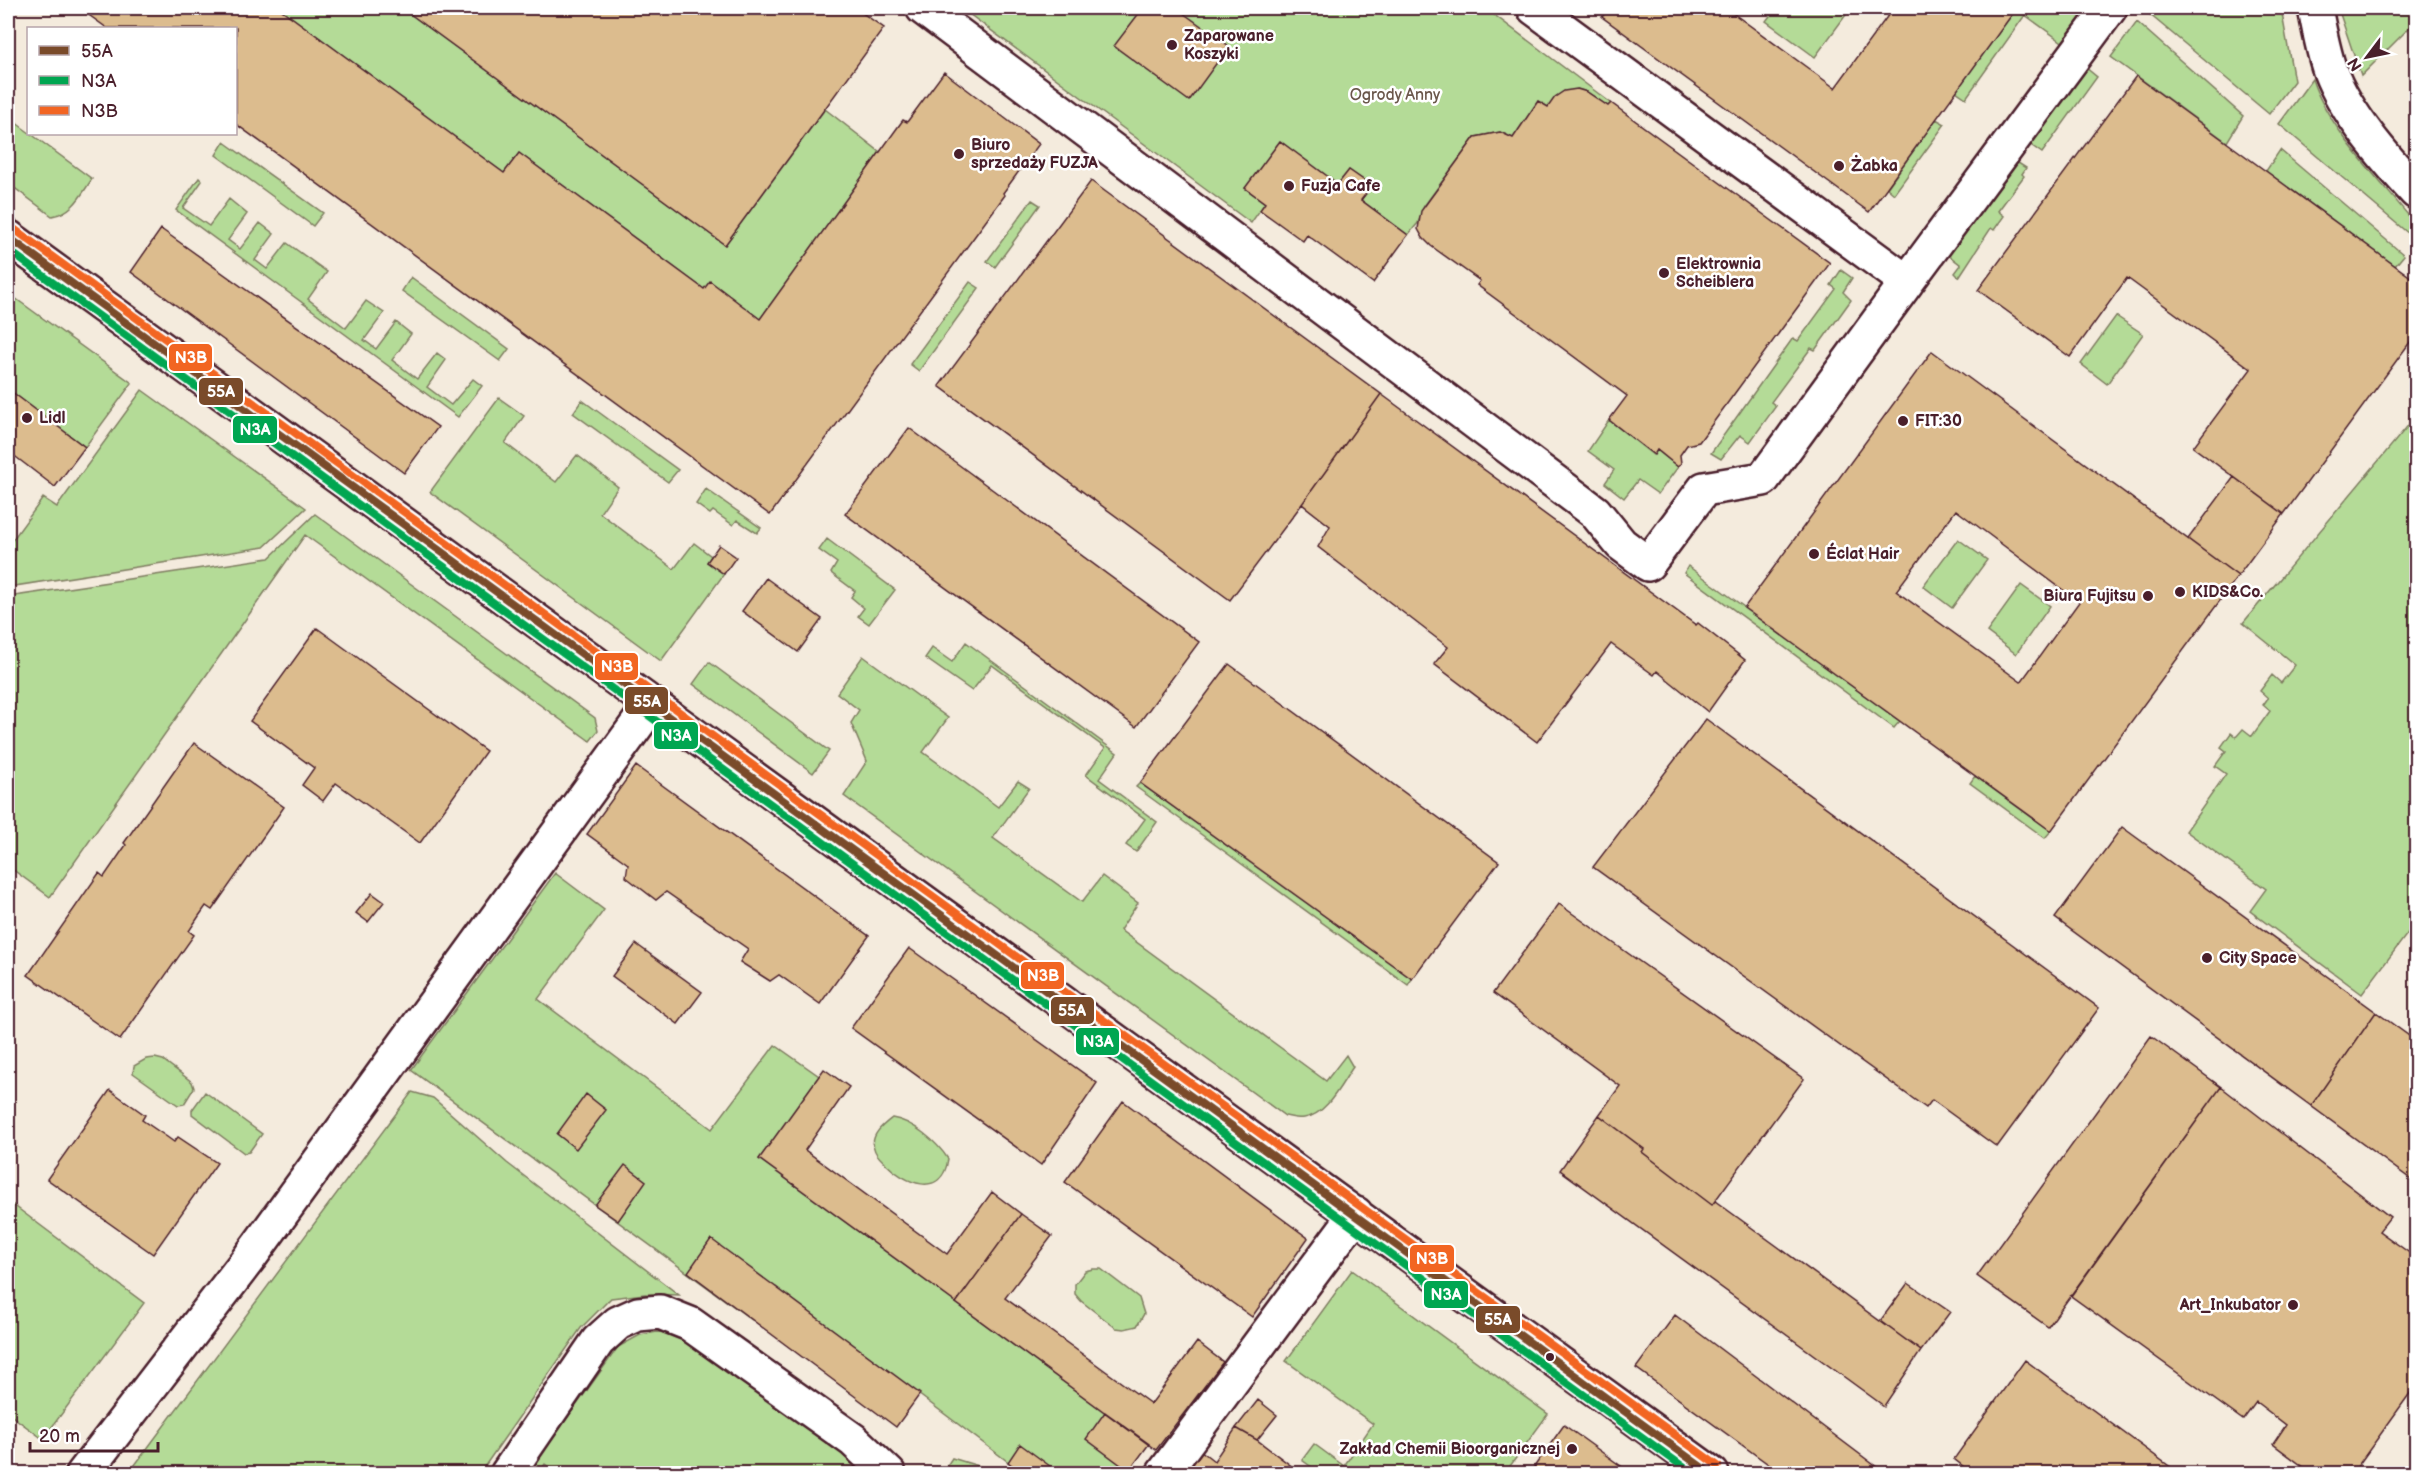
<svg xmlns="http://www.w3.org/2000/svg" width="2424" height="1481" font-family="'Balsamiq Sans',sans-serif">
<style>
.green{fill:#b4db97;stroke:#7f7d61;stroke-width:1.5}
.building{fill:#dcbc8e;stroke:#4a1f2b;stroke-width:1.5;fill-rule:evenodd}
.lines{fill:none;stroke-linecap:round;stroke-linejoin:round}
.minor-casing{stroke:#4a1f2b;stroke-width:38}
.minor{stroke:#fff;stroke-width:33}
.bus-1-casing{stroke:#fff;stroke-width:12}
.bus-2-casing{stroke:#fff;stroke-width:12}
.bus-3-casing{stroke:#fff;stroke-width:12}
.bus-1{stroke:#7a4b2a;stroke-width:8}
.bus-2{stroke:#00a651;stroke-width:8}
.bus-3{stroke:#f26522;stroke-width:8}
.poi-dot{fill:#4a1f2b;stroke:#fff;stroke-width:2}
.labels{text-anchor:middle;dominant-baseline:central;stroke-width:5;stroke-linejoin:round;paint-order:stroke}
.poi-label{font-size:16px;font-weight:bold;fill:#4a1f2b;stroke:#fff;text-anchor:start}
.park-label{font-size:16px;fill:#6a574b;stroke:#fff}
.line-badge{stroke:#fff;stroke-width:2}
.badge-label{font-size:16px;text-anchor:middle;font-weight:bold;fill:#fff}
</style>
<rect width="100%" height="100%" fill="#f4ebdd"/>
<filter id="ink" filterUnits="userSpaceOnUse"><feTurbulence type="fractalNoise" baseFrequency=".0167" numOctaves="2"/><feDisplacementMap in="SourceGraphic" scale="12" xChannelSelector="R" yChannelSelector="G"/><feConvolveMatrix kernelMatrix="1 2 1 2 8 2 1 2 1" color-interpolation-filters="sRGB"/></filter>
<g filter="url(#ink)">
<path class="green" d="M279,8H402L725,245L825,109L880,152L760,319L710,282L704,289L519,153L504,173Z
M961,8H1485L1611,103L1608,106L1587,92L1578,89L1548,107L1538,101L1513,138L1500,132L1475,137L1424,206L1418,223L1408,235L1361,200L1371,186L1349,170L1338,184L1280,141L1245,188L1265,203L1251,223Z
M1776,8H1851L1815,57L1766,21Z
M2015,8H2092L2065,44L2025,15L1966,98L1956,91L2016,9Z
M2144,8H2281L2294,81L2269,114L2143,9Z
M2338,8H2416V21L2361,76Z
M2137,22L2243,116L2227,142L2111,57Z
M2085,67L2097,77L2042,153L2028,143Z
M2312,79C2327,126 2377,177 2408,215L2414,226L2416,240L2279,124Z
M8,117L92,179C81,195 73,213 52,216L8,183Z
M1936,119L1945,124L1894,194L1887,188Z
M224,142L323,213L313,226L216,155Z
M2280,150L2404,255L2395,266L2266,171Z
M2015,161L2026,168L2022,174L2024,176L1998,211L2004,216L1994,230L1991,228L1959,277L1955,273L1961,265L1947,254Z
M199,178L202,181L183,208L209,226L229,199L247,214L228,240L240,249L260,223L274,234L255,260L267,269L287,243L327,272L308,299L346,328L366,301L384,313L364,340L376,349L396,322L411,334L392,360L417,379L437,353L446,360L427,387L451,405L473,379L482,386L458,417L176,210Z
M1032,200L1040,205L995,267L987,261Z
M1841,270L1852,278L1843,292L1851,300L1815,350L1811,348L1771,402L1776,406L1750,442L1740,435L1721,459L1711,453L1793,338L1798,341L1836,289L1831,285Z
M411,277L509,349L500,361L402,291Z
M970,282L979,288L919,371L910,364Z
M8,293L132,383L85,447L8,389Z
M2116,316L2143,334L2107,384L2081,364Z
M142,390L306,508L264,547L8,587V546L43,498L57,507Z
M499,398L524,416L505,443L556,482L577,455L618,487L600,513L674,569L694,543L711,556L707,562L724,574L661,661L430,492Z
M582,400L678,470L668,482L573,413Z
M2416,416V922L2362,994L2250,911L2266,889L2186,831L2226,774L2215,766L2226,751L2221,747L2231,733L2236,737L2243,729L2252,736L2270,711L2263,705L2268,698L2260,691L2272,675L2281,683L2295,665L2243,623Z
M1609,420L1653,455L1657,450L1678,467L1658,494L1638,480L1624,498L1605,483L1614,470L1588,451Z
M706,489L761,528L757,533L737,520L733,525L713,511L710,514L696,504Z
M315,514L595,718L598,731L590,741L305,535L50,897L8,866V597L269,558Z
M827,539L895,590L869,624L858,616L864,608L851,597L855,591L831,573L837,563L819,550Z
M1958,539L1987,560L1952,608L1923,586Z
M1688,566L1900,721L1894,728L1684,573Z
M2021,585L2050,606L2016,654L1987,632Z
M966,642L1117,753L1099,779L1157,822L1136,852L1126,845L1145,819L1086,775L1105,748L992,665L972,691L925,658L932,648L952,662Z
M863,656L948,718L923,752L998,807L1018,781L1029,788L993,838L1082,902L1102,876L1138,903L1120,930L1326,1081L1346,1055L1353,1067C1341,1084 1327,1115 1304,1118C1299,1119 1291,1117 1285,1116L844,796L867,761L851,723L859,710L837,693Z
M709,662L829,751L813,773L693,684Z
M1975,776L2051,831L2045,838L1970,783Z
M1140,783L1412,979L1408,985L1136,787Z
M555,873L604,910L538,999L712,1129L775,1045L819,1076L759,1159L1149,1444L1127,1473H1023L776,1287L752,1320L411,1070Z
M155,1058L163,1060L192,1082L194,1088L184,1104L178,1105L133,1073L134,1066L146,1059Z
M205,1092L262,1134L249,1152L244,1153L192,1114V1110Z
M412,1092L433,1098L507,1163L679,1295L645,1294L611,1298L581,1328L480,1473H129Z
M892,1118C913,1121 937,1142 948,1159C942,1200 904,1183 885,1163C881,1159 875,1154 874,1148C870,1135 883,1125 892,1118Z
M8,1201L144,1303L43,1439L8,1413Z
M1093,1269H1101L1139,1298L1144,1314L1137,1326L1124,1329L1116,1328L1081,1301L1075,1294V1284L1085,1271Z
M1352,1270L1548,1414L1505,1473H1320L1302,1460L1314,1444L1344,1466L1373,1424L1286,1361Z
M657,1332L684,1334L876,1473L559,1474L545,1464L539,1473L527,1474L618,1347L640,1335Z
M952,1458L998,1472L999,1473H942Z"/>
<path class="building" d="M79,8H279L504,173L519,153L704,289L710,281L760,319L895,131L903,120L907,122L944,72L1039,144L1003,193L1005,195L770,515L236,124V28H107Z
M402,8H855L884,28L725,245Z
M1143,8H1176L1229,46L1189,101L1114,46Z
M1609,8H1733L1730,11L1835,88L1892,10L1889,8L2016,9L1869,212L1602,17Z
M2136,76L2416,281V334L2284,514L2193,447L2251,369L2127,278L2070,357L1978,290Z
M1577,89L1587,92L1608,106L1611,103L1830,263L1699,442L1687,445L1680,455L1681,463L1678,467L1657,450L1654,455L1609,420L1627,396L1477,285L1480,281L1431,246L1423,238L1418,229L1421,211L1475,137L1500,132L1513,138L1538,101L1548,107L1555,97L1564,91Z
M1280,141L1338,184L1349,170L1372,186L1361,200L1408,235L1373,283L1307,235L1303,241L1260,210L1265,203L1245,188Z
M1091,181L1381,394L1302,504L1230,600L939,386Z
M161,229L438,427L404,473L131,272Z
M1932,351L2238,576L2051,831L1744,608ZM1956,510L2079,602L2021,682L1896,591Z
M8,389L85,447L55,487L8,451Z
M1381,394L1696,625L1698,623L1745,660L1708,712L1657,671L1654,675L1611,644L1537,742L1434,664L1448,647L1318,547L1330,526L1302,504Z
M909,428L1199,642L1136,727L845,514Z
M2234,477L2284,514L2238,576L2188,539Z
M719,545L736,557L724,574L707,562Z
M766,578L822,619L798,652L742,611Z
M317,628L486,751L420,843L336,783L323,801L302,785L314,768L250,721Z
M1229,664L1499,862L1412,979L1140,783Z
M1706,719L2099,1008L1997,1147L1932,1100L1926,1108L1593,867Z
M194,743L284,807L212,910L206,906L199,916L189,931L194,935L120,1040L28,975L99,873L104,877L126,845L124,843Z
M636,766L869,936L820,1004L779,975L770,981L740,962L748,949L666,892L656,900L626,877L628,864L587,834Z
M2122,827L2376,1012L2311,1106L2055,918Z
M372,893L384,902L368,922L356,913Z
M1559,904L1804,1079L1712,1205L1642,1152L1644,1149L1599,1115L1620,1086L1493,993Z
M636,944L702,992L678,1024L612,976Z
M909,948L1097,1083L1041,1165L851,1028Z
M2376,1012L2416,1041V1183L2311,1106Z
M2151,1036L2221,1087L2048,1327L1977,1276Z
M824,1069L849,1087L805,1150L947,1254L992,1192L1021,1214L956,1303L759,1159Z
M2221,1087L2390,1217L2379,1231L2411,1254L2416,1246V1385L2352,1474H2313L2273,1444L2286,1425L2256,1402L2243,1420L2071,1296Z
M110,1090L145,1115L142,1120L167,1137L174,1142L178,1137L217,1163L153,1254L47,1179Z
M586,1094L606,1110L576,1149L557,1134Z
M1123,1101L1308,1238L1252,1317L1065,1182Z
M1599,1115L1644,1149L1642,1152L1712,1205L1715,1201L1921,1351L1884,1406L1560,1170Z
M625,1165L646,1181L618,1221L595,1205Z
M1021,1214L1052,1236L1005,1298L1151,1404L1197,1342L1223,1362L1156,1450L956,1303Z
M711,1239L920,1394L896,1427L688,1272Z
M1908,1283L1950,1312L1921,1351L1880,1321Z
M1675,1315L1886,1474H1782L1636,1368Z
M2025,1360L2180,1474H1973L1954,1459Z
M1258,1400L1277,1415L1257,1440L1236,1428Z
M1105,1412L1149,1444L1129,1471L1086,1439Z
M1564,1425L1632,1474H1529Z
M1236,1428L1257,1440L1302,1474H1192L1186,1469L1200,1450L1214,1461Z
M1020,1444L1058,1472L1023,1474L1008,1462Z"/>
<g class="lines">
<g class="minor-casing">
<path id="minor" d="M923,8L1595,512L1621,544L1648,564L1704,489L1763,479L1907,282
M1534,8L1907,282L2110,8
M2315,8C2319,29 2323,51 2330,71C2346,114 2386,159 2416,192
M8,237L1712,1474
M83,1474L250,1257L652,704
M507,1474L598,1341L618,1323L638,1314L660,1312L690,1324L853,1440L889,1474
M1163,1474L1356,1214"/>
</g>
<use href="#minor" class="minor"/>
<g class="bus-1-casing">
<path id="bus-1" d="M8,237L1711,1474"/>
</g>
<g class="bus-2-casing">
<path id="bus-2" d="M8,250L1693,1474"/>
</g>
<g class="bus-3-casing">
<path id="bus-3" d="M14,229L1718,1466"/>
</g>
<use href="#bus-1" class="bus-1"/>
<use href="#bus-2" class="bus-2"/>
<use href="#bus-3" class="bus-3"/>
</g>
</g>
<g class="poi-dot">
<circle cx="1172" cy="45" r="6"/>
<circle cx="959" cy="154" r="6"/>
<circle cx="1839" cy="166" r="6"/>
<circle cx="1289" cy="186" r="6"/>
<circle cx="1664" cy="273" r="6"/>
<circle cx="27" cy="418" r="6"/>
<circle cx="1903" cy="421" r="6"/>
<circle cx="1814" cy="554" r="6"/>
<circle cx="2180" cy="592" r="6"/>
<circle cx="2148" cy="596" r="6"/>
<circle cx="2207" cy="958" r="6"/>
<circle cx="2293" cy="1305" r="6"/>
<circle cx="1550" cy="1357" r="5"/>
<circle cx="1572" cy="1449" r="6"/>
</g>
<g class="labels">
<g class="poi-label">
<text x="1184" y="36">Zaparowane<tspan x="1184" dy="18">Koszyki</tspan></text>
<text x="971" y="145">Biuro<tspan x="971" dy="18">sprzedaży FUZJA</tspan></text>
<text x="1851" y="166">Żabka</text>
<text x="1301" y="186">Fuzja Cafe</text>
<text x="1676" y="264">Elektrownia<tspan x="1676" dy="18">Scheiblera</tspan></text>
<text x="39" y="418">Lidl</text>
<text x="1915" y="421">FIT:30</text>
<text x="1826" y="554">Éclat Hair</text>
<text x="2192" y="592">KIDS&amp;Co.</text>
<text x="2136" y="596" text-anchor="end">Biura Fujitsu</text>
<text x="2219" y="958">City Space</text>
<text x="2281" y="1305" text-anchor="end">Art_Inkubator</text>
<text x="1560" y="1449" text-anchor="end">Zakład Chemii Bioorganicznej</text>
</g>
<g class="park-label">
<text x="1395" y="95">Ogrody Anny</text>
</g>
</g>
<g class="line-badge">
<rect x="168" y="343" width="45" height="29" rx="6" fill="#f26522"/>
<rect x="198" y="377" width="46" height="29" rx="6" fill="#7a4b2a"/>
<rect x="232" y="415" width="46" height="29" rx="6" fill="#00a651"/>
<rect x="594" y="652" width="45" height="29" rx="6" fill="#f26522"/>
<rect x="624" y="686" width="45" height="29" rx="6" fill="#7a4b2a"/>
<rect x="653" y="721" width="46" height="29" rx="6" fill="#00a651"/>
<rect x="1020" y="961" width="45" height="29" rx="6" fill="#f26522"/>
<rect x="1050" y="996" width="45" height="29" rx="6" fill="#7a4b2a"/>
<rect x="1075" y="1027" width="45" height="29" rx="6" fill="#00a651"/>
<rect x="1409" y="1244" width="46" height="29" rx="6" fill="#f26522"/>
<rect x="1423" y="1280" width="46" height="29" rx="6" fill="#00a651"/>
<rect x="1475" y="1305" width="46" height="29" rx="6" fill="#7a4b2a"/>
</g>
<g class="badge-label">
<text x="191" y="363">N3B</text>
<text x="221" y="397">55A</text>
<text x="255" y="435">N3A</text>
<text x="617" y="672">N3B</text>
<text x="647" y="707">55A</text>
<text x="676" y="741">N3A</text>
<text x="1043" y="981">N3B</text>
<text x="1072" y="1016">55A</text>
<text x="1098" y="1047">N3A</text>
<text x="1432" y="1264">N3B</text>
<text x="1446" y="1300">N3A</text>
<text x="1498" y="1325">55A</text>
</g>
<rect width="2424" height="1481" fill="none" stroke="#fff" stroke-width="30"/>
<rect x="15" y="15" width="2394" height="1451" fill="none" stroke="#4a1f2b" stroke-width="2" filter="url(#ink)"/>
<rect x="27" y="27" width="210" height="108" fill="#ffffff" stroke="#b7a5aa" stroke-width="1.5"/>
<rect x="39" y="46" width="30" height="9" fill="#7a4b2a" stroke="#b7a5aa" stroke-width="1.5"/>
<text x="81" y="57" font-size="18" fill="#4a1f2b">55A</text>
<rect x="39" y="76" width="30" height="9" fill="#00a651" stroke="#b7a5aa" stroke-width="1.5"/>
<text x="81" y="87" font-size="18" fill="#4a1f2b">N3A</text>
<rect x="39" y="106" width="30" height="9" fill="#f26522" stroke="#b7a5aa" stroke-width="1.5"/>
<text x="81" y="117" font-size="18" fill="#4a1f2b">N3B</text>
<g transform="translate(2367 57) rotate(238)" stroke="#ffffff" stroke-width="4.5" paint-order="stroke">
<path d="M0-4.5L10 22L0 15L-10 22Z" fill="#4a1f2b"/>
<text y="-9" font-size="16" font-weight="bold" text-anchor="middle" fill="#4a1f2b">N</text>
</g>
<path d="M30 1442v9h128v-9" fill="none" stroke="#4a1f2b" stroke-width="3"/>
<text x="39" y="1442" font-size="18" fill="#4a1f2b" stroke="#ffffff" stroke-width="4.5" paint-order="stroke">20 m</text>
</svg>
